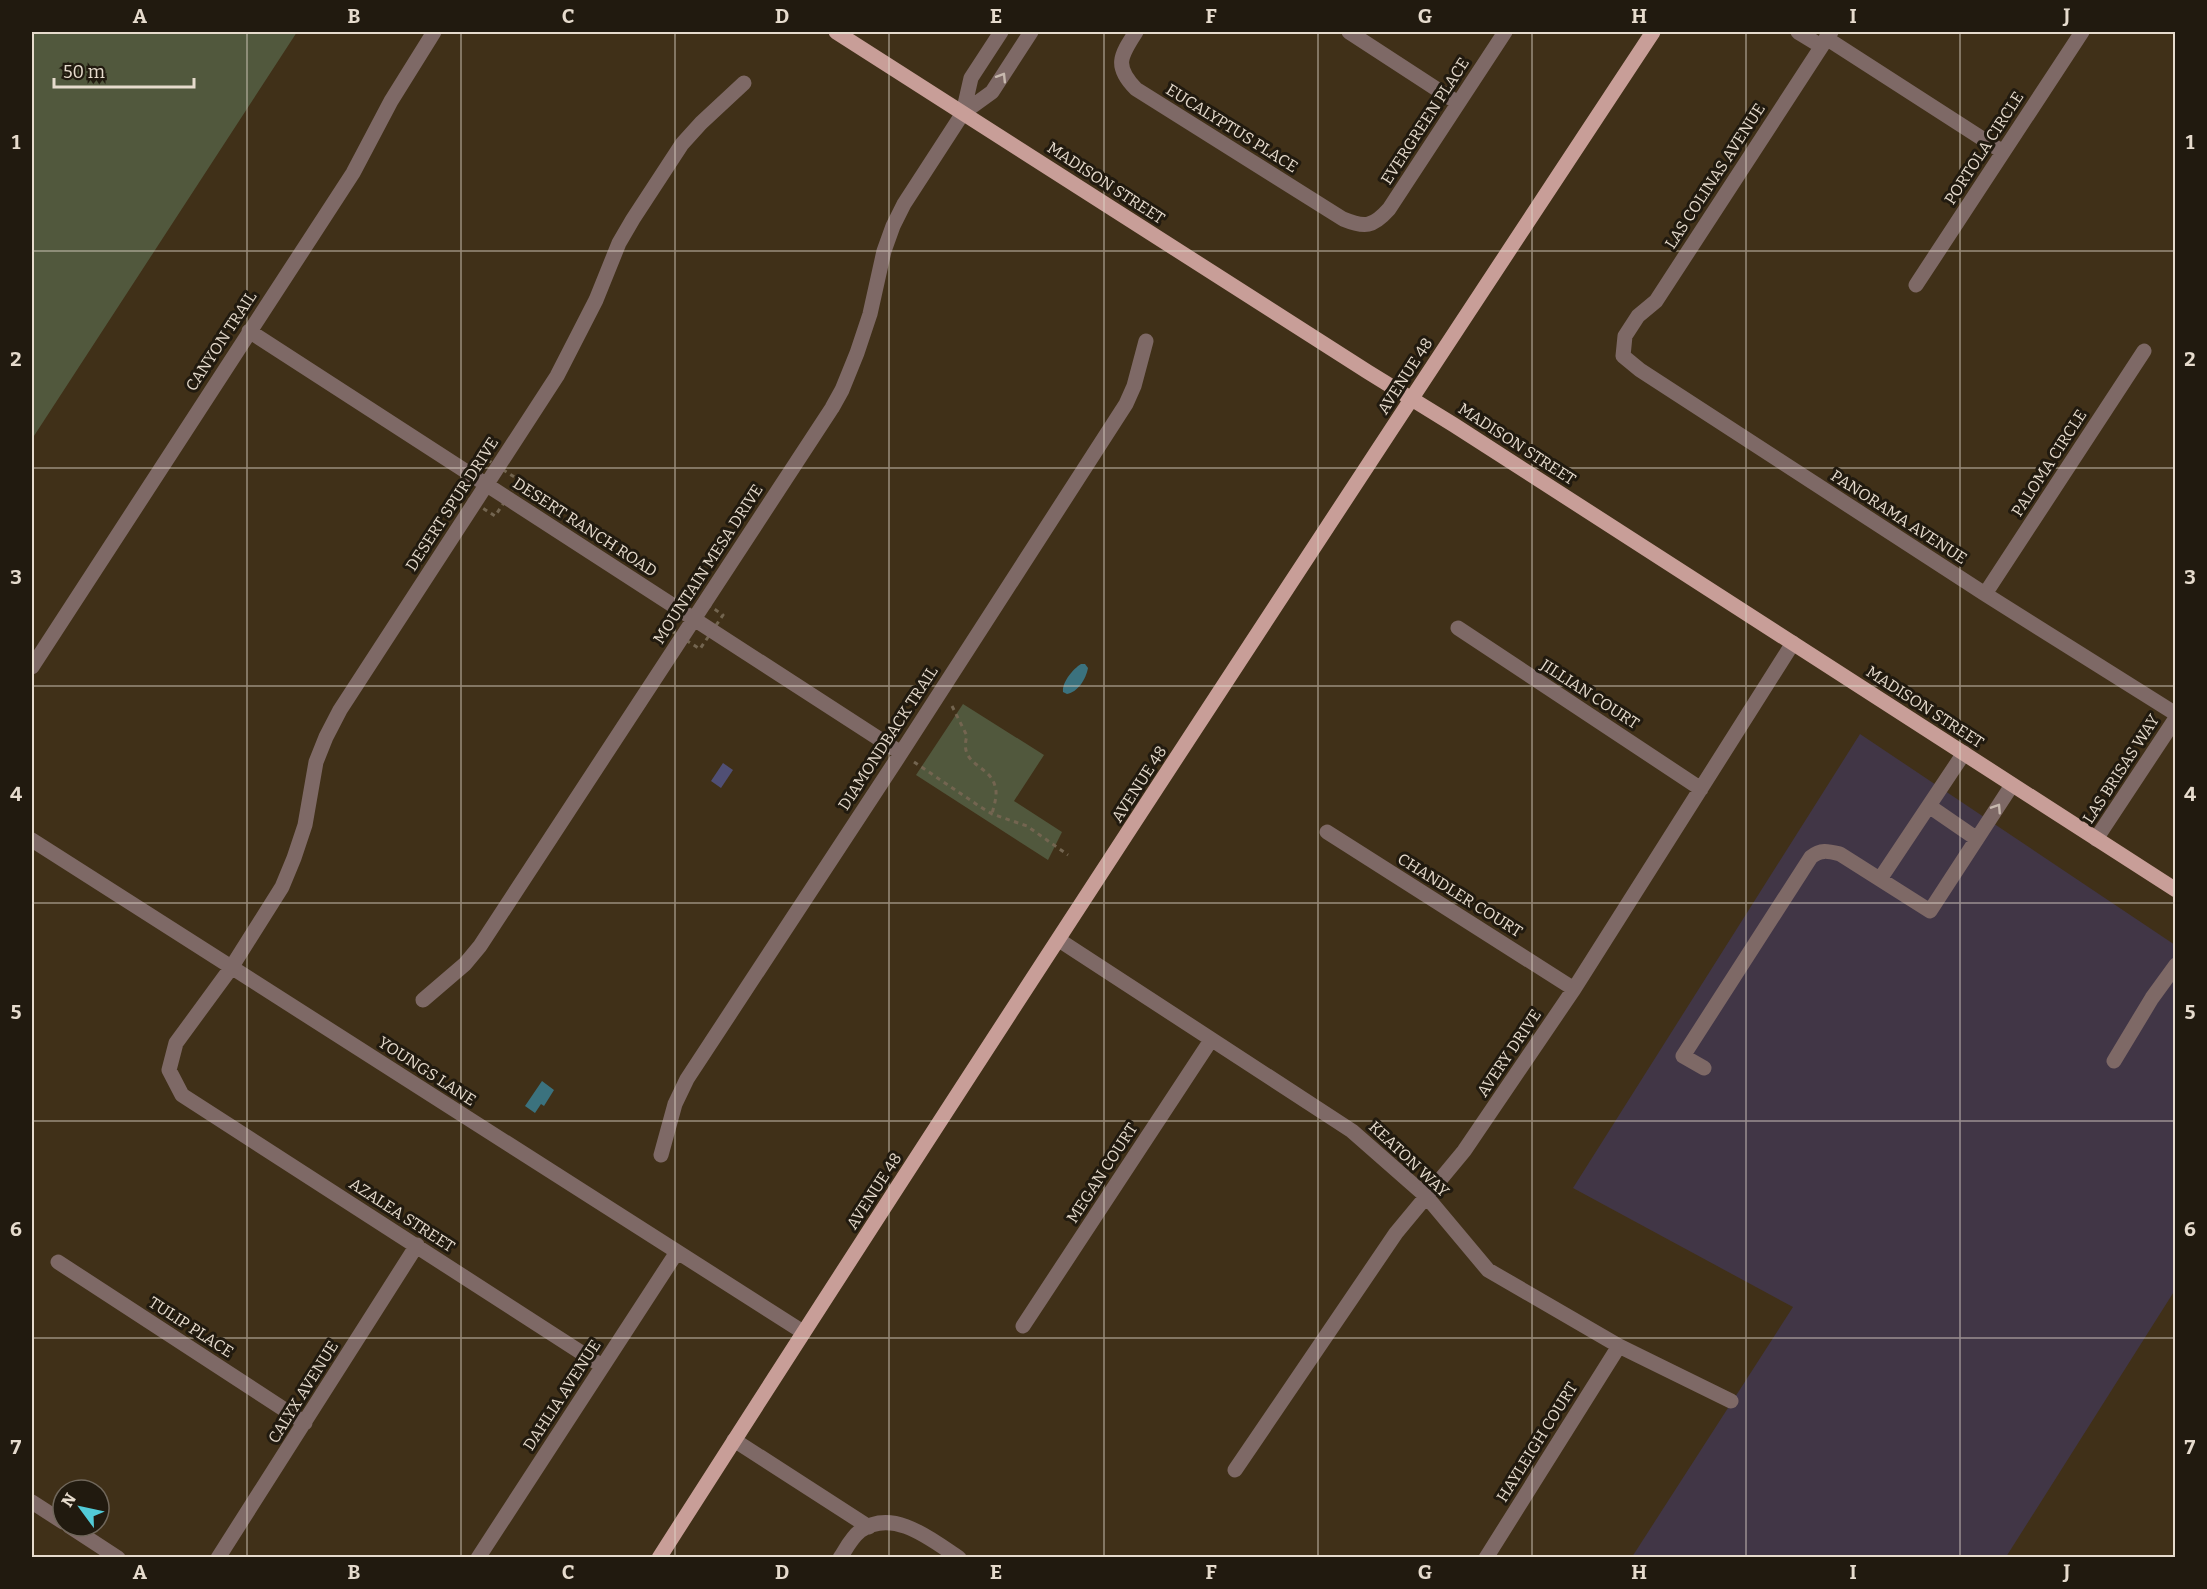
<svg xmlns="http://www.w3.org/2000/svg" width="2207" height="1589" font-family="Bitter,serif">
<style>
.commercial{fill:#413646}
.green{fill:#51583d}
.water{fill:#3b727e}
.building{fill:#504f75}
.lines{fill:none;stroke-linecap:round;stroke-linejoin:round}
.path{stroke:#736550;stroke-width:3;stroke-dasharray:4.5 4.5;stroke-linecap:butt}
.minor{stroke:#7e6966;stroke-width:15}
.major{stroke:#c89e98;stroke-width:15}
.oneway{stroke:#c7b9ae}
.grid{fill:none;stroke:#e6dbcd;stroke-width:1.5;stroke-opacity:0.55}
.labels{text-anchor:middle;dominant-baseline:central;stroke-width:6;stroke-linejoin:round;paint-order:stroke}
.street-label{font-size:16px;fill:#e6dbcd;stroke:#211a0f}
.neatline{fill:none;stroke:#e6dbcd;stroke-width:2}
.grid-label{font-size:20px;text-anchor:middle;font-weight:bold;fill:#e6dbcd}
</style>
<rect width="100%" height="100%" fill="#403018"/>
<path class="commercial" d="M1860,734L2175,945V1290L2006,1557H1632L1793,1307L1573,1188Z"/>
<path class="green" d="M32,32H297L32,439Z
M963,704L1044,755L1014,801L1062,832L1048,860L916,775Z"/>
<path class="water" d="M1081,664H1085L1088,668C1086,679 1078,692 1067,694L1063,692C1062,682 1073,669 1081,664Z
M542,1081L554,1090L544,1106L541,1104L535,1113L525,1106Z"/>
<path class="building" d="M723,763L733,770L721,788L711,781Z"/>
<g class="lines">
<path class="path" d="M480,455L519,480L495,516L456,491Z
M685,589L723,615L700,649L662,625Z
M952,706L967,736C958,765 990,765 995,786C998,795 994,805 992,814
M914,762L979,806L992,814L1027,826L1068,855"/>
<path class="minor" d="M1136,32C1121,55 1113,66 1136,89L1343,219C1365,228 1373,227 1389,209L1505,32
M1349,32L1458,103
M1798,32L1821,46
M1831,32L1656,301L1638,316L1625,336L1623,356L1640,370L1985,594L2176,714
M1826,38L2003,152
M963,113L992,92L1031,32
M1916,285L2082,32
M249,331L901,753
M1985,594L2144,351
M1458,628L1701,789
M32,667L353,173L391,101L434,32
M1929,806L1977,839
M1327,832L1574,989
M2096,839L2176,718
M32,840L803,1332
M1880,879L1964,753
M1059,940L1352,1131L1426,1196L1488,1270L1619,1346L1731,1401
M423,1000L465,964L480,946L832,408L842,390L857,353L870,314L884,251L893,226L904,204L963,113L971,78L1001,32
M2114,1061L2152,998L2176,965
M1704,1068L1683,1056L1811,857C1821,849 1828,851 1840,854L1930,911L2012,785
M661,1155L675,1104L687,1079L901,753L1126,404L1134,386L1146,341
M58,1262L305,1423
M1023,1326L1211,1040
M602,1366L182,1095L169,1070L176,1043L231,968L282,887L294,858L305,825L316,762L326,737L340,710L557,376L596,300L619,243L633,219L682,144L701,123L744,83
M734,1440L869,1527
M1235,1470L1396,1233L1464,1151L1574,989L1793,643
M32,1502L63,1522
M69,1526L118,1558
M218,1558L417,1245
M478,1558L677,1252
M840,1558C846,1549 851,1538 860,1531C893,1507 932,1540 959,1558
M1486,1558L1619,1346"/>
<path class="major" d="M836,32L1368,372L1454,425L2176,890
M659,1558C986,1046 1319,538 1653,32"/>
</g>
<defs><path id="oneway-chevron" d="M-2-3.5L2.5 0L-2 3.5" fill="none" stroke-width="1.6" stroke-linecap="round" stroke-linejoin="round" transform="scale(1.5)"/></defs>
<g class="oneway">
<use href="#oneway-chevron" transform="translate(1002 77) rotate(-58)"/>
<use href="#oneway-chevron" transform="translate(1997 808) rotate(-57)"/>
</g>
<path class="grid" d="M247,32V1558M461,32V1558M675,32V1558M889,32V1558M1104,32V1558M1318,32V1558M1532,32V1558M1746,32V1558M1960,32V1558M32,251H2176M32,468H2176M32,686H2176M32,903H2176M32,1121H2176M32,1338H2176"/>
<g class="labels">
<g class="street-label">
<text transform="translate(1425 121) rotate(-57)">EVERGREEN PLACE</text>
<text transform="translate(1232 128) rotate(32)">EUCALYPTUS PLACE</text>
<text transform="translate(1984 148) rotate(-57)">PORTOLA CIRCLE</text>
<text transform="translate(1715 176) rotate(-57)">LAS COLINAS AVENUE</text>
<text transform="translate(1106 183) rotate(33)">MADISON STREET</text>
<text transform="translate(221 341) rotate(-57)">CANYON TRAIL</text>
<text transform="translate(1405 376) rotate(-57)">AVENUE 48</text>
<text transform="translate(1517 444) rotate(33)">MADISON STREET</text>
<text transform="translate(2049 463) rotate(-57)">PALOMA CIRCLE</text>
<text transform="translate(452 504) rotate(-57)">DESERT SPUR DRIVE</text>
<text transform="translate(1899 517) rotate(33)">PANORAMA AVENUE</text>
<text transform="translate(585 527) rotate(33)">DESERT RANCH ROAD</text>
<text transform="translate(708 564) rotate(-57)">MOUNTAIN MESA DRIVE</text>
<text transform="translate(1590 694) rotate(33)">JILLIAN COURT</text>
<text transform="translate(1925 707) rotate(33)">MADISON STREET</text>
<text transform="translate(888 738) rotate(-57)">DIAMONDBACK TRAIL</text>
<text transform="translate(2121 769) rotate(-57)">LAS BRISAS WAY</text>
<text transform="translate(1139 784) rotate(-57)">AVENUE 48</text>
<text transform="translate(1460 895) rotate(32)">CHANDLER COURT</text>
<text transform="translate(1509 1053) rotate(-56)">AVERY DRIVE</text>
<text transform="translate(427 1071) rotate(33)">YOUNGS LANE</text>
<text transform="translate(1409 1159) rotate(43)">KEATON WAY</text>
<text transform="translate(1102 1173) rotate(-57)">MEGAN COURT</text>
<text transform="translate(874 1191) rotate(-57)">AVENUE 48</text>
<text transform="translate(402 1215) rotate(33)">AZALEA STREET</text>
<text transform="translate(191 1327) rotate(33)">TULIP PLACE</text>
<text transform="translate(303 1392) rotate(-58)">CALYX AVENUE</text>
<text transform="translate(562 1395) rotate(-57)">DAHLIA AVENUE</text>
<text transform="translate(1537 1442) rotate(-58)">HAYLEIGH COURT</text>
</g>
</g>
<rect width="2207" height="1589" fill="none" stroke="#211a0f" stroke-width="66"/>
<g transform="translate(81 1508) rotate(303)"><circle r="28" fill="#211a0f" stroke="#70675b" stroke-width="1.5"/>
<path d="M0-4.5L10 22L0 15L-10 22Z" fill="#52cbd7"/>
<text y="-9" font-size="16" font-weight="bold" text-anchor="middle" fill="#e6dbcd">N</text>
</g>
<path d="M54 78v9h140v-9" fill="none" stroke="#e6dbcd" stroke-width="3"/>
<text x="63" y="78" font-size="18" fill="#e6dbcd" stroke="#211a0f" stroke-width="4.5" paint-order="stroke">50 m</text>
<rect x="33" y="33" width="2141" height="1523" class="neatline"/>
<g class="grid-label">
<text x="140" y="23">A</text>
<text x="354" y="23">B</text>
<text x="568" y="23">C</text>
<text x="782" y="23">D</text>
<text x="996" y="23">E</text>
<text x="1211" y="23">F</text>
<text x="1425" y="23">G</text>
<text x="1639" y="23">H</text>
<text x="1853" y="23">I</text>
<text x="2067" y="23">J</text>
<text x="16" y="149">1</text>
<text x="2190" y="149">1</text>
<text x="16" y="366">2</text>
<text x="2190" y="366">2</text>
<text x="16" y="584">3</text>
<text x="2190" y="584">3</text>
<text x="16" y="801">4</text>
<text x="2190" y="801">4</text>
<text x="16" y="1019">5</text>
<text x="2190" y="1019">5</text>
<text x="16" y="1236">6</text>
<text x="2190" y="1236">6</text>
<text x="16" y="1454">7</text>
<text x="2190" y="1454">7</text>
<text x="140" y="1579">A</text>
<text x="354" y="1579">B</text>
<text x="568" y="1579">C</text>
<text x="782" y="1579">D</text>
<text x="996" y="1579">E</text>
<text x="1211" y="1579">F</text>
<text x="1425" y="1579">G</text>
<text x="1639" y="1579">H</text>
<text x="1853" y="1579">I</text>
<text x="2067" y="1579">J</text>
</g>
</svg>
